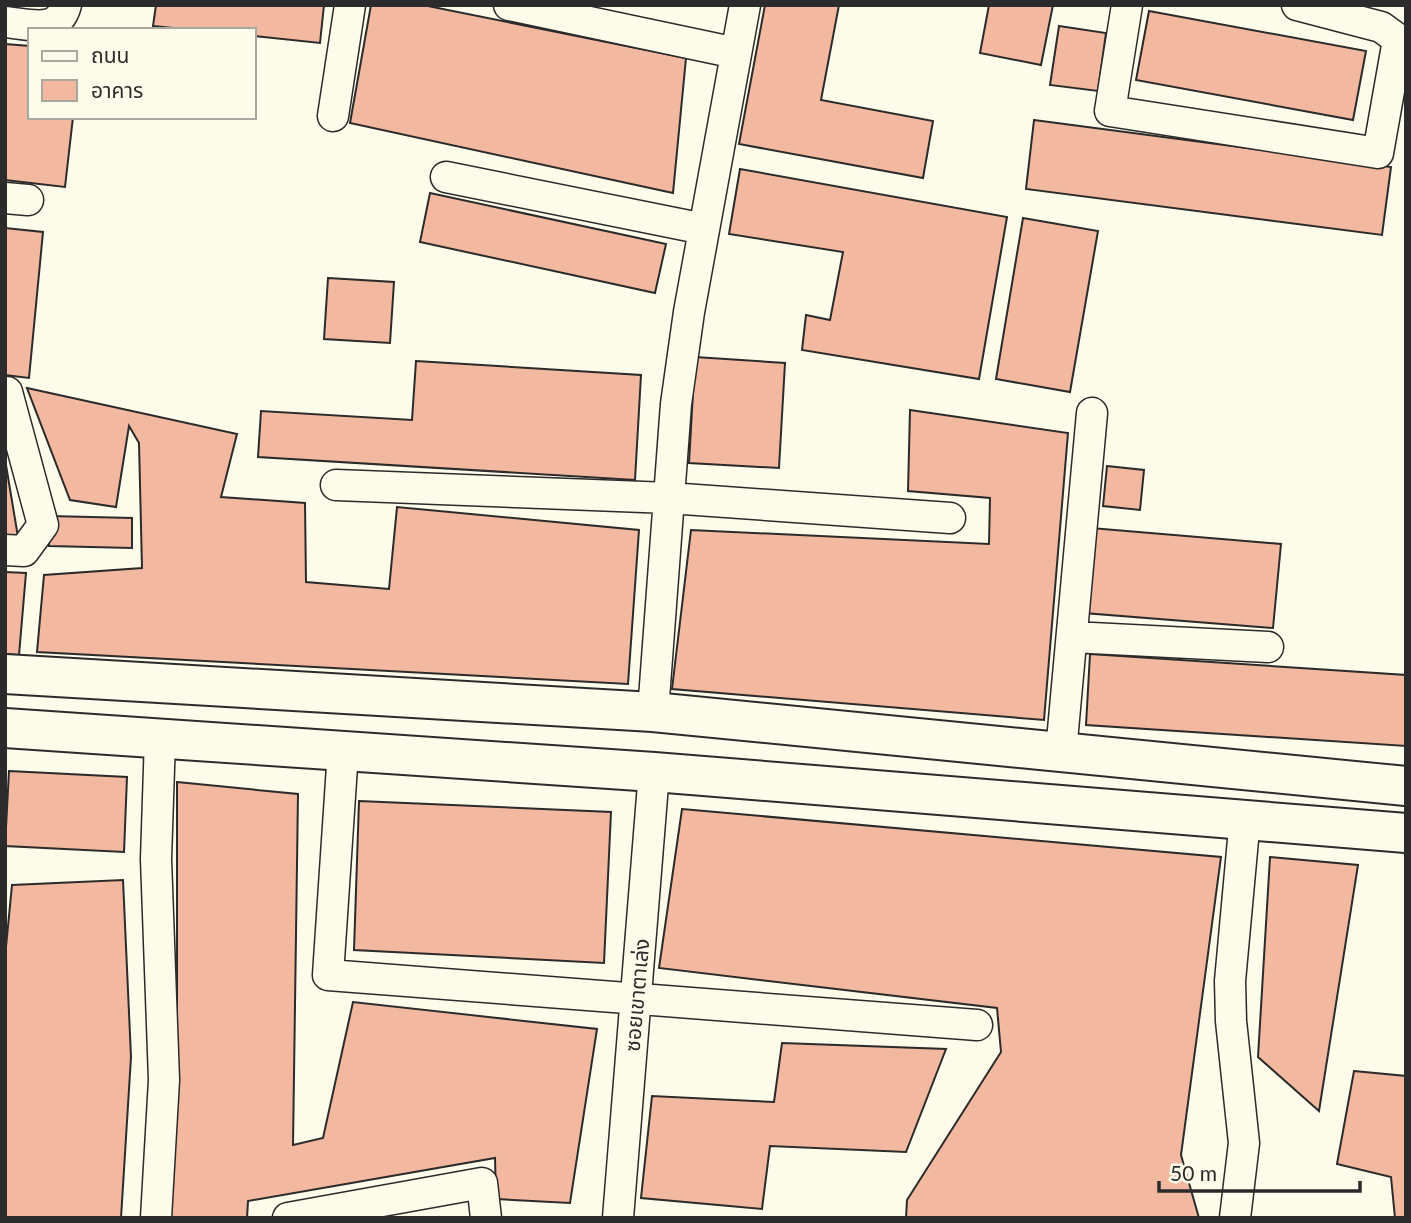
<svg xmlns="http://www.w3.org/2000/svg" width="1411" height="1223" font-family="Lato,'Noto Sans Thai',sans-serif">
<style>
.building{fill:#f2b8a0;stroke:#2b2b2b;stroke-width:2}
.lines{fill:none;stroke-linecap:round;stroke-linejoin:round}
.minor-casing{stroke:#2b2b2b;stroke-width:33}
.major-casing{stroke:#2b2b2b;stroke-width:42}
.minor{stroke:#fdfbea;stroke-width:30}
.major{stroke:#fdfbea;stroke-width:38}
.labels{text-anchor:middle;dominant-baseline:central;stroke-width:5;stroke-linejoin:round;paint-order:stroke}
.street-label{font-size:21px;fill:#2b2b2b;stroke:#fdfbea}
</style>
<rect width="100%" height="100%" fill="#fdfbea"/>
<path class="building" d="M156,5H324L320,43L254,36V30H193L153,26Z
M371,5H423L686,58L673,193L350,123Z
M765,5H839L821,100L933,121L923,178L739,144Z
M989,5H1053L1041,65L980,53Z
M1149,11L1366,51L1353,120L1136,80Z
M1059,26L1106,33L1098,91L1050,85Z
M5,44L30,46V117H73L65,187L5,180Z
M1034,120L1391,167L1382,235L1026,189Z
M740,169L1007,217L979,379L802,350L806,315L830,320L843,252L729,234Z
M430,193L666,244L655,293L420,242Z
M1023,218L1098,231L1070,392L996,379Z
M5,228L43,232L29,378L5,375Z
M328,278L394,282L390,343L324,339Z
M695,357L785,363L779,468L689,463Z
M416,361L641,375L635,480L258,457L261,411L412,420Z
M27,388L237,434L221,497L305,503L306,582L389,589L397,507L639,530L628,684L37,652L44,575L142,568L139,443L129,426L116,507L70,500Z
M910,410L1068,433L1044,720L672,689L691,530L989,544L990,498L908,491Z
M5,459L18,537L5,536Z
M1107,466L1144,470L1140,510L1103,506Z
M49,516L132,518V548L49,546Z
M1091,528L1281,544L1273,628L1084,613Z
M5,572L26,573L19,655L5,654Z
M1090,654L1406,675V746L1086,725Z
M9,771L127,777L124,852L5,846Z
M177,782L298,794L293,1145L323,1138L353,1002L597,1029L570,1203L496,1199L495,1158L248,1201L247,1218H166L177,1048Z
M359,801L611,812L604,963L354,950Z
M682,809L1221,857L1181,1155L1199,1218H906L907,1200L1001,1052L997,1008L659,968Z
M1270,857L1358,865L1319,1111L1258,1057Z
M123,880L131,1057L121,1218H5V957L12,885Z
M782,1043L946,1049L906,1152L770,1146L762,1209L641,1198L652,1096L774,1102Z
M1354,1071L1406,1076V1218H1395L1391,1177L1337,1164Z"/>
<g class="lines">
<g class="minor-casing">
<path id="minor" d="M509,5L736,53
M1127,5L1110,111L1378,153L1398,40
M1297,5L1381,27L1406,45
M5,22C29,24 58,35 66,5
M333,116L350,5
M446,177L704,229
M5,198L28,200
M5,392H7L43,525L24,551L5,550
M336,485L669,498L950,518
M1072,637L1268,647
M653,712L676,404L689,312L745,5
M343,751L328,975L977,1025
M1061,752L1092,413
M156,1218L164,1080L156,859L160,738
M288,1218L482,1183L486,1218
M618,1218L654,772
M1235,1218L1244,1143L1231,1021L1230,981L1245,818"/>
</g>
<g class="major-casing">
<path id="major" d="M5,674L653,712L1406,786
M5,728L654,772L1406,833"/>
</g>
<use href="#minor" class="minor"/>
<use href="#major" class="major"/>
</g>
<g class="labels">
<g class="street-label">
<text transform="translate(636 995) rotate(-85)">ซอยเขาตาเล่ง</text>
</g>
</g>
<rect width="1411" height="1223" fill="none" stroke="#2b2b2b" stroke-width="14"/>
<rect x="28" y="28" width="228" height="91" fill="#fdfbea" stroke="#a9a89e" stroke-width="2"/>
<rect x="42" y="51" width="35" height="10" fill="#fdfbea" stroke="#a9a89e" stroke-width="2"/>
<text x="91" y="63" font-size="21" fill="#2b2b2b">ถนน</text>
<rect x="42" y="80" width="35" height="21" fill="#f2b8a0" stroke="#a9a89e" stroke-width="2"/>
<text x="91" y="98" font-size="21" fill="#2b2b2b">อาคาร</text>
<path d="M1159 1181v10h201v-10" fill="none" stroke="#2b2b2b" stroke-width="3.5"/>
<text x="1170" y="1181" font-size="21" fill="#2b2b2b" stroke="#fdfbea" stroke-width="5" paint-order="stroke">50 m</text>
</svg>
